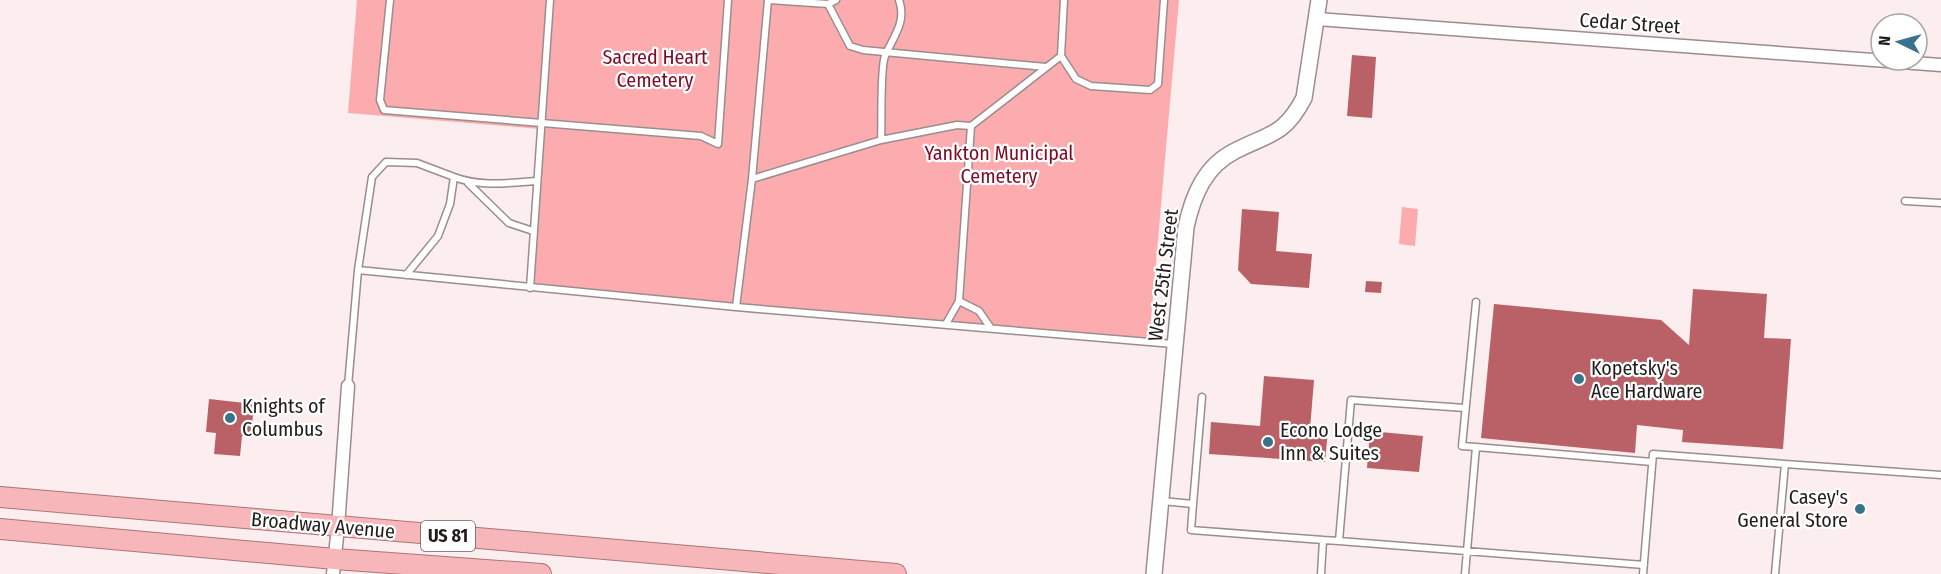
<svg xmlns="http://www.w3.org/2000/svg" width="1941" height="574" font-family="'Fira Sans Condensed',sans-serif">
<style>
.green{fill:#fcacaf}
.building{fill:#ba6167}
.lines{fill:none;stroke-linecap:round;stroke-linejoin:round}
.service-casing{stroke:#9a8d8d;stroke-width:9}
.minor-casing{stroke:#9a8d8d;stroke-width:15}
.tertiary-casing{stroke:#9a8d8d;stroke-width:18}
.trunk-casing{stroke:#aa7577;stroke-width:22}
.service{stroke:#fff;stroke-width:6}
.minor{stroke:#fff;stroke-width:12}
.tertiary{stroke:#fff;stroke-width:15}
.trunk{stroke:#f6b6ba;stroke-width:20}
.poi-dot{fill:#38728b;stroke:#fff;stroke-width:2}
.labels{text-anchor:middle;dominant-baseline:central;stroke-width:4.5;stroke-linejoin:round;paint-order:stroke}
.shield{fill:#fff;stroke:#646161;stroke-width:1.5}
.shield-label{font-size:18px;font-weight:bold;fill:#221d1d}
.street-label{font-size:20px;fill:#221d1d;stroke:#fff}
.park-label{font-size:20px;fill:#7e0b26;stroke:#fff}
.poi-label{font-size:20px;fill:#221d1d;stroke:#fff;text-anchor:start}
</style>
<rect width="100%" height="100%" fill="#fcedee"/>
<path class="green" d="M357,0H1179L1149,342L530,288L540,129L348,113Z
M1402,207L1418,209L1415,246L1399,244Z"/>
<path class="building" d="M1352,55L1376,57L1372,118L1347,116Z
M1242,209L1279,212L1276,251L1312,254L1309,288L1251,284L1238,270Z
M1366,281L1382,282L1381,293L1365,292Z
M1693,289L1767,294L1764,338L1791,339L1783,449L1682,442L1683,430L1637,425L1635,453L1481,438L1494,304L1661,320L1689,345Z
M1264,376L1314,380L1310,429L1328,430L1325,462L1209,454L1211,422L1260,426Z
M209,399L254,404L251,436H242L240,456L214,454L216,433L206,432Z
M1370,431L1423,436L1419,472L1367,468Z"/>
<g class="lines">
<g class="service-casing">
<path id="service" d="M390,0L380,100L384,110L701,136L718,144L728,0
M769,0L828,4L836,0
M828,4L850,46L863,50L1046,67
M1061,56L1076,79L1091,86L1150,90L1158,84L1164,0
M881,140C882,123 880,68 885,56C893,37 907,22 899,0
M454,177C480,187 509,183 537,181
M752,179L768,0
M468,183L509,223L533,231
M1905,201L1941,203
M358,270L736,307L1173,344
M530,288L550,0
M959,301L979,311L990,327
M736,307L752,179L881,140L957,125L971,126
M946,324L959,301L971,126L1061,56L1064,0
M348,386L358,270L372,177L386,162L417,163L454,177L450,204L438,236L406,275
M1465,408L1351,400L1339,541L1644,565
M1476,447L1462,446L1476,302
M1162,501L1193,504L1202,397
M1193,504L1191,530L1323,540
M1321,574L1323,540L1339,541
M1465,574L1476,447L1652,462
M1643,574L1653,454L1785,464
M1775,574L1785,464L1941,475"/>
</g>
<g class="minor-casing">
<path id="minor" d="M1317,19L1941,65
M333,574L338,527L348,386"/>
</g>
<g class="tertiary-casing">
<path id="tertiary" d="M1154,574L1186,227C1193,195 1205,166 1235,151C1270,133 1284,136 1304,98L1319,0"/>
</g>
<g class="trunk-casing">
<path id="trunk" d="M0,497L896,574
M0,529L335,559L541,574"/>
</g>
<use href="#service" class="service"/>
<use href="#minor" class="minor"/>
<use href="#tertiary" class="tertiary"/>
<use href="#trunk" class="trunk"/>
</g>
<g class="poi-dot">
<circle cx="1579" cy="379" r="6"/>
<circle cx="230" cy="418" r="6"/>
<circle cx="1268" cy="442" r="6"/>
<circle cx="1860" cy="509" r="6"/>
</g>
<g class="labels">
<rect class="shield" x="421" y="521" width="54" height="30" rx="4.5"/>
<g class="shield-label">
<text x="448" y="536">US 81</text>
</g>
<g class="street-label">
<text transform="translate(1630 23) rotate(4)">Cedar Street</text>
<text transform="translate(1163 275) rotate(-83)">West 25th Street</text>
<text transform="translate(323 525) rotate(5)">Broadway Avenue</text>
</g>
<g class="park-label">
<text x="655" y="57">Sacred Heart<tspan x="655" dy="23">Cemetery</tspan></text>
<text x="999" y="153">Yankton Municipal<tspan x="999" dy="23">Cemetery</tspan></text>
</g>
<g class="poi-label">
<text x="1591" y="368">Kopetsky's<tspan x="1591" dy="23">Ace Hardware</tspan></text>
<text x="242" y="406">Knights of<tspan x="242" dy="23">Columbus</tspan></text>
<text x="1280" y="430">Econo Lodge<tspan x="1280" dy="23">Inn &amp; Suites</tspan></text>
<text x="1848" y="497" text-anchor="end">Casey's<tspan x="1848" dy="23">General Store</tspan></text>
</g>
</g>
<g transform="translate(1899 42) rotate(275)"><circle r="28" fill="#ffffff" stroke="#a7a5a5" stroke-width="1.5"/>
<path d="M0-4.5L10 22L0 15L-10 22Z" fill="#38728b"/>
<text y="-9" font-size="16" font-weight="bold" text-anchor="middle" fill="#221d1d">N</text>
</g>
</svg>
